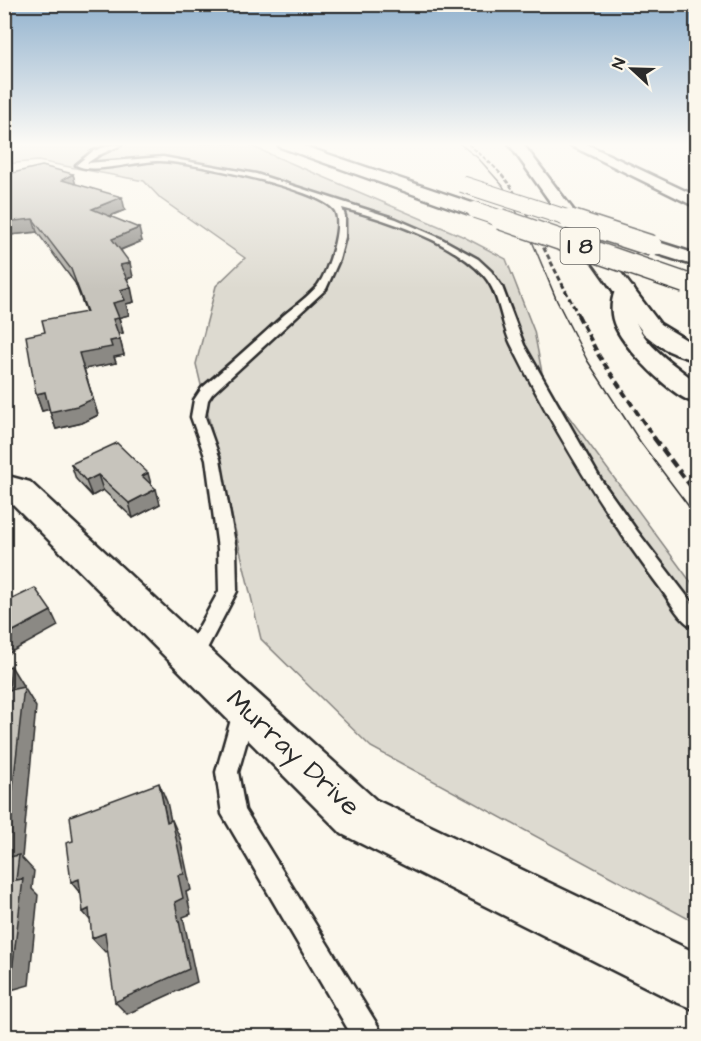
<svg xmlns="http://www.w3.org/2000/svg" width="701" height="1041" font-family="'Architects Daughter',sans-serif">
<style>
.green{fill:#dddad0;stroke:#84827e;stroke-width:1.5}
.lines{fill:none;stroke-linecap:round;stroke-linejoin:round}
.service-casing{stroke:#2b2b2b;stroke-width:5}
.tertiary-casing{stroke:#2b2b2b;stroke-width:5}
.secondary-casing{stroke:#2b2b2b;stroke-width:5}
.primary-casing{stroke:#2b2b2b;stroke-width:5}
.motorway-casing{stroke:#2b2b2b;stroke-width:5}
.service{fill:#fbf7ec;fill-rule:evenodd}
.tertiary{fill:#fbf7ec;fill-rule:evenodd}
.secondary{fill:#fbf7ec;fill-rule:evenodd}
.primary{fill:#fbf7ec;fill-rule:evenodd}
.motorway{fill:#fbf7ec;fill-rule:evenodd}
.tram{stroke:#2b2b2b;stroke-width:1.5}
.rail-far3{stroke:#2b2b2b;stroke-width:2;stroke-dasharray:4.5 2;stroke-linecap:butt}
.rail-far2{stroke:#2b2b2b;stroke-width:3;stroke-dasharray:5 3;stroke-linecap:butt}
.rail-far1{stroke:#2b2b2b;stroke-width:4;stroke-dasharray:7 4;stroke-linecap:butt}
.rail{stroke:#2b2b2b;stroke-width:4.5;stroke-dasharray:9 4.5;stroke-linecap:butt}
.motorway-bridge-far1-casing{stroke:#2b2b2b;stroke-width:18;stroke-linecap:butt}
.motorway-bridge-casing{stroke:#2b2b2b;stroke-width:23;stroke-linecap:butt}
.motorway-bridge-far1{stroke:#fbf7ec;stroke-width:16}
.motorway-bridge{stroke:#fbf7ec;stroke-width:20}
.wall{fill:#aba9a2;stroke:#2b2b2b;stroke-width:1.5}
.shaded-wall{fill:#8b8984;stroke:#2b2b2b;stroke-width:1.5}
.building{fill:#c7c4bc;stroke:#2b2b2b;stroke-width:1.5}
.labels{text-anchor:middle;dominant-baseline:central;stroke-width:4.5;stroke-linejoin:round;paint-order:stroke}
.shield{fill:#fbf7ec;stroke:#696865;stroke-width:1.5}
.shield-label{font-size:21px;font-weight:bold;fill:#2b2b2b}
.near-street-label{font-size:27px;fill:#2b2b2b;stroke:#fbf7ec}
</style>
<rect width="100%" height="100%" fill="#fbf7ec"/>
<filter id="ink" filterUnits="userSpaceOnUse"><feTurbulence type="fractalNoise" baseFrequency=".0167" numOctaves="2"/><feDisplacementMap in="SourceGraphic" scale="12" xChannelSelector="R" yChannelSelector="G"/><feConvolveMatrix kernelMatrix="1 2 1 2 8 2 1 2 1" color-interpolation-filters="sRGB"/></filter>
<g filter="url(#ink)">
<path class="green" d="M4,144H246L462,236L506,259L534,331L544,383L696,589V923L371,747L261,639L196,364L216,286L245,258L161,199L144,181L38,161L5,164Z"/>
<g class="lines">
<g class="service-casing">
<path id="service" d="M114,144L121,145L99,155L87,163L163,157L256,174L396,219L440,238L478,259L491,271L502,287L524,345L601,480L637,531L696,608V628C682,625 670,601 661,589C603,512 554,431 511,344C501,323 500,295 485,277C455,242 386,219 342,208L345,216V237L339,260L326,289L212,394L208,400L205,417L220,459L236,549L237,591L199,664L192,666L185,664L182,658L219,591L218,549L206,459L191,417L194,400L202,388C230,364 257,340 284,315C295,306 309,296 318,285C328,272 343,226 335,211C323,189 189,162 161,161C140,160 92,175 76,165L93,151Z
M245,700L253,702L256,709L238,772L245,810L378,1026L382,1036H352L222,814L216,772L234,709L237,702Z"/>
</g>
<g class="tertiary-casing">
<path id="tertiary" d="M4,475L30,482L234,672L376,800L696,953V1010L676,1002L342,834L4,495Z"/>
</g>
<g class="secondary-casing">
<path id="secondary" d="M625,286L633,287C638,296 633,309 635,319C643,345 676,366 696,382V403C673,398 622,347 614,323C610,312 611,297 617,287Z"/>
</g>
<g class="primary-casing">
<path id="primary" d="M509,144H523L660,324L693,344L696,349L693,354C674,359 658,345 644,334Z"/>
</g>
<g class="motorway-casing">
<path id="motorway" d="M278,144H298L481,206L484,210L481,214H469L280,147Z
M568,144H586L696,196V207Z
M652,240L696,254V266L645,250L642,246L645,242Z
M684,342L696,345V361L675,354L672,349L675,344Z"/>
</g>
<use href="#service" class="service"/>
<use href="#tertiary" class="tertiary"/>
<use href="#secondary" class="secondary"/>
<use href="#primary" class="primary"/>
<use href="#motorway" class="motorway"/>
<path class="tram" d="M460,144L478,158L503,186L532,241L557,301L587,360L641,443L696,516"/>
<path class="rail-far3" d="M468,144C501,171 511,182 530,220"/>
<path class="rail-far2" d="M529,219L579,317"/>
<path class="rail-far1" d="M578,315L599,356L655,439"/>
<path class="rail" d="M654,438L696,493"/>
<g class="motorway-bridge-far1-casing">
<path id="motorway-bridge-far1" d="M462,184L573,220
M475,210L505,220"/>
</g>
<g class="motorway-bridge-casing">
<path id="motorway-bridge" d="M500,219L685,283
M569,219L652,246"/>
</g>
<use href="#motorway-bridge-far1" class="motorway-bridge-far1"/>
<use href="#motorway-bridge" class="motorway-bridge"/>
</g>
<path class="wall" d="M73,174L75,184L125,210L110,216L142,241L121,250L133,277L127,279L134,302L126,304L129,315L119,317L123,333L118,334L124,355L114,357L116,363L84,369L98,415L82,423L56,429L49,409L42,411L36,394L45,332L86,312L75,283L37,232L10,235L8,228L4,230V175Z
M71,464L151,484L160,504L133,518L103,490L92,496L76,479Z"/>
<path class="shaded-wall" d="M73,174L76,186L62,180Z
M122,197L125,210L95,222L92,209Z
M4,218L33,219L37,232L10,235L8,228L4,230Z
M139,228L142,241L115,252L112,239Z
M130,263L133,277L123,280L120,265Z
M131,287L134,302L126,304L129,315L117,318L113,303L120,290Z
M119,318L123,333L117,334L113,319Z
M120,339L124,355L114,357L116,363L84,369L98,415L82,423L56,429L50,412L79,353L110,341Z
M45,392L51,409L42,411L36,394Z
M148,473L152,488L142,476Z
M98,475L103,490L92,496L86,481Z
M156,489L160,504L133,518L129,503Z
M51,611L58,626L4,656V636Z
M11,666L36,707L22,858L34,871L32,889L38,895L29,985L4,992V974L16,880L5,858L9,690Z
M159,783L167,802L175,840L167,822Z
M172,820L180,838L191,890L186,892L191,914L183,917L197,982L127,1014L115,1002L175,902L178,875Z
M79,879L84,898L71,882Z
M89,909L96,927L83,912Z
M105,933L117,948L105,952L92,938Z"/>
<path class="building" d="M42,166L73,174L62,180L122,197L92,209L139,228L112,239L130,263L120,265L131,287L120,290L125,300L113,303L119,318L113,319L120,339L110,341L112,347L79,353L93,399L77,406L50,412L45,392L36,394L26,336L45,332L42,320L87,312L71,269L33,219L5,222L4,218V189L8,188L4,184V175Z
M117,443L148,473L142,476L156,489L129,503L98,475L86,481L71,464Z
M35,588L51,611L4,636V603Z
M11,666L9,690L24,687L5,858L19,855L16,880L23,879L12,972L4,974V668Z
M159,783L167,822L172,820L184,874L178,875L183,898L175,902L189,969L115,1002L105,933L92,938L89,909L83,912L79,879L71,882L66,843L73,841L70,816Z"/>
</g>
<linearGradient id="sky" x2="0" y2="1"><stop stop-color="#92b2ce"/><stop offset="0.5" stop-color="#fdfbf6"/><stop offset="1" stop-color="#fdfbf6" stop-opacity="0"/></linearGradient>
<rect width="701" height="289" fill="url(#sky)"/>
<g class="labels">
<rect class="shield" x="560.5" y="228" width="39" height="36" rx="4.5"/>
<g class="shield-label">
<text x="580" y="246">I 8</text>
</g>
<g class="near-street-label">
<text transform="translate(293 753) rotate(43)">Murray Drive</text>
</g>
</g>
<rect width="701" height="1041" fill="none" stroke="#fbf7ec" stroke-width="24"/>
<rect x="12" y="12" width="677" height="1017" fill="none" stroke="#2b2b2b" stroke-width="2" filter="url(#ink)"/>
<g transform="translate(632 69) rotate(292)" stroke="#fbf7ec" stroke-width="4.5" paint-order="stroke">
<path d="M0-4.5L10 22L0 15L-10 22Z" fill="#2b2b2b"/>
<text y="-9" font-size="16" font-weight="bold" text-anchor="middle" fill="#2b2b2b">N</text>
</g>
</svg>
